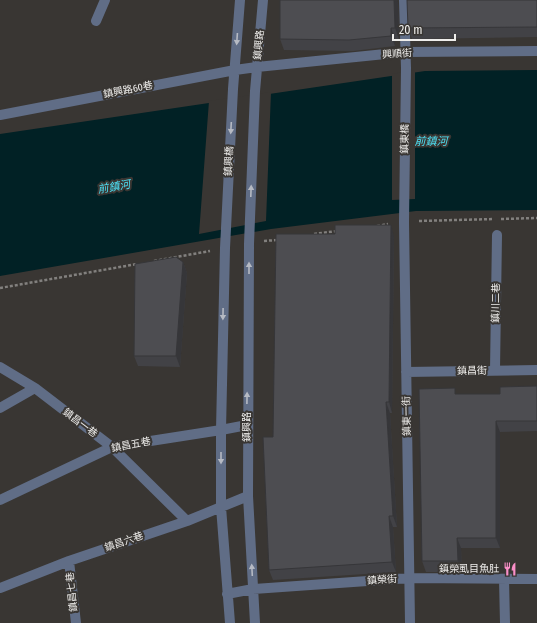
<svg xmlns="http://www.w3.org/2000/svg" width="537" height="623" font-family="'Fira Sans Condensed','Noto Sans TC',sans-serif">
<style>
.water{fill:#012125}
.pier{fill:#393633}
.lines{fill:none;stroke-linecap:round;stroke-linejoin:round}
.path{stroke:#82807e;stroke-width:2.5;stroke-dasharray:3 2;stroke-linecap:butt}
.minor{stroke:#606d86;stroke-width:10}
.wall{fill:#424246}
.shaded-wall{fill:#363639}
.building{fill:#4d4d51;stroke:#363639}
.oneway{fill:#b6bac3}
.labels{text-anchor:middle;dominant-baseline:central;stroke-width:4;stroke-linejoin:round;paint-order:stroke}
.street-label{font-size:10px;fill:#efeeec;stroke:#393633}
.poi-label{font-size:10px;fill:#efeeec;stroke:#393633;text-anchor:end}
.water-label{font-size:11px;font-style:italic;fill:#4de1f5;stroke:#393633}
</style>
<rect width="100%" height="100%" fill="#393633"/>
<path class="water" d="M537,70V210L416,211L271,229L0,276V134L425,71Z"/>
<path class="pier" d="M415,70V199L392,200V74Z
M271,92L266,221L199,234L209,101Z"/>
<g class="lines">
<path class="path" d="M501,219L537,218
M419,221L494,219
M377,226L388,224
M314,234L337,231
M264,241L277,240
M154,261L210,251
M0,288L137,264"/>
<path class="minor" d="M404,0L406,68L404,222L410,623
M96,21L105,0
M0,115L235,70L257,67L405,52L537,51
M0,367L35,388L112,447L187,521
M495,370L497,235
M406,372L537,370
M0,408L35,388
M0,500L112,447L221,430L247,425
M69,561L76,623
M504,579L505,623
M0,588L69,561L187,521L248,496
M227,594L253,589L410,578L537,579
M230,623L221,507V430L225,248L233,89L240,0
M255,623L248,496L249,244L255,91L263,0"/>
</g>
<path class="wall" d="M537,0V37L412,39L408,28Z
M398,2L399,39H395V46L353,51L284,50L280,39Z
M394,236L392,413H390L397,527H393L396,572L273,580L269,570L273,437Z
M183,262L187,273L180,367L138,366L134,356Z
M537,386V431L500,432V548H461L462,572H426L422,561L457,394H500Z"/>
<path class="shaded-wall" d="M394,0H397L398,2L399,39L395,28Z
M391,28L395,39V46L391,36Z
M391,225L394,236L392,413L389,402Z
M183,262L187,273L180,367L176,356Z
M386,402L390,413L397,527L393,516Z
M496,421L500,432V548L496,538Z
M389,516L393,527L396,572L392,562Z
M457,538L461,548L462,572L458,561Z"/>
<path class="building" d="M280,0H394L395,28H391V36L349,40L280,39Z
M407,0H537V27L408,28Z
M335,225H391L389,402H386L393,516H389L392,562L269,570L263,437H273L276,234H335Z
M176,257L183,262L176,356H134L135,264Z
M537,386V421H496V538H457L458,561H422L419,389L455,388V394H500V387Z"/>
<defs><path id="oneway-solid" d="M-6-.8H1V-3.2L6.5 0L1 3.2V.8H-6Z"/></defs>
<g class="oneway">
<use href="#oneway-solid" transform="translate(237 39) rotate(94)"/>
<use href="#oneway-solid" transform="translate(231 128) rotate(93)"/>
<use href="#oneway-solid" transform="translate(251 191) rotate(-88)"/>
<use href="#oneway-solid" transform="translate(249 268) rotate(-90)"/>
<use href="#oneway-solid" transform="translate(223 314) rotate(91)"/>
<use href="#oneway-solid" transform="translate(247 398) rotate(-89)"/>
<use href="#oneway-solid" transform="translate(221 458) rotate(90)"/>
<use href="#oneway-solid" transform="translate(252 570) rotate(-93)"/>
</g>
<defs>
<g id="restaurant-bare" transform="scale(1.08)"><path d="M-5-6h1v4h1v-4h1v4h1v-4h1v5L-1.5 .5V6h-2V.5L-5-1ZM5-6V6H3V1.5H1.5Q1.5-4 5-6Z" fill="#fa8fc8" stroke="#393633" stroke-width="2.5" paint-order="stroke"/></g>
</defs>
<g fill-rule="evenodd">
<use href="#restaurant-bare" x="510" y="569"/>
</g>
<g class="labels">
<g class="street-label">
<text transform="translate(259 45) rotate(-84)">鎮興路</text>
<text transform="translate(397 54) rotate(-4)">興順街</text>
<text transform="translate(128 90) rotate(-11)">鎮興路60巷</text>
<text transform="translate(405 139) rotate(-89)">鎮東橋</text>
<text transform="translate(229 161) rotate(-87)">鎮興橋</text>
<text transform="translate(496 303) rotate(-89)">鎮川二巷</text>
<text transform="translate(472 371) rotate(-1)">鎮昌街</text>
<text transform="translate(407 416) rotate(-91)">鎮東一街</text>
<text transform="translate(80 423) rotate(37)">鎮昌一巷</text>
<text transform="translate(247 427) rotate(-90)">鎮興路</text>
<text transform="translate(131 445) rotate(-11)">鎮昌五巷</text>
<text transform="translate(124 542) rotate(-19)">鎮昌六巷</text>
<text transform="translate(382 580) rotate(-4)">鎮榮街</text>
<text transform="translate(72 592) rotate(-96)">鎮昌七巷</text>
</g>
<g class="poi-label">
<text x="499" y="569">鎮榮虱目魚肚</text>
</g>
<g class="water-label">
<text x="431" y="141">前鎮河</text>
<text transform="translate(114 187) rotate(-10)">前鎮河</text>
</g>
</g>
<path d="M393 34v6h62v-6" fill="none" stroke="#efeeec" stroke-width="2"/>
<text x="399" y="34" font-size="12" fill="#efeeec" stroke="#393633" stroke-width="3" paint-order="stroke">20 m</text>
</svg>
